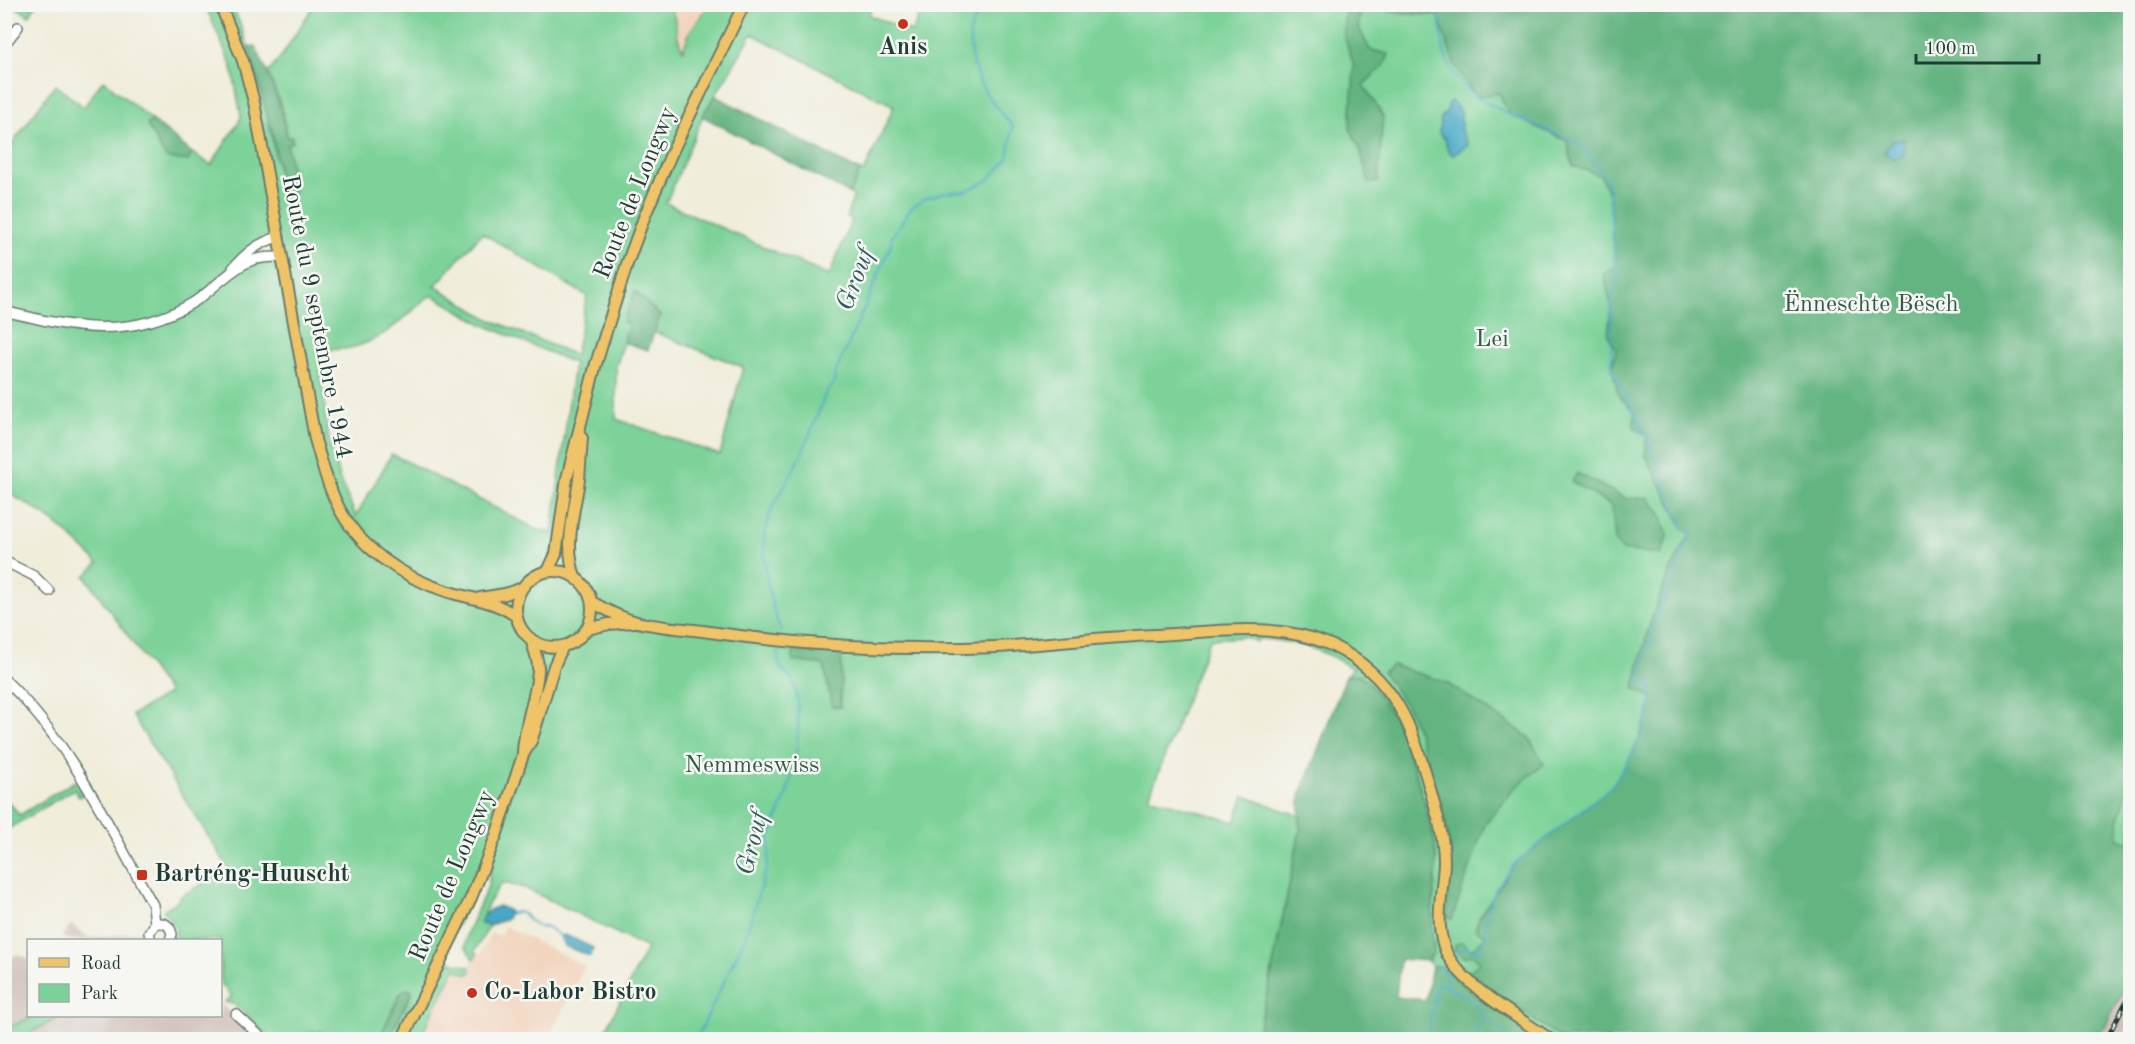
<svg xmlns="http://www.w3.org/2000/svg" width="2135" height="1044" font-family="'Old Standard TT',serif">
<style>
.built{fill:#f2d4be}
.industrial{fill:#cfc0ba}
.green{fill:#7bd298;stroke:#4d8866;stroke-width:1.5;fill-rule:evenodd}
.forest{fill:#64b480;stroke:#42785a;stroke-width:1.5}
.water{fill:#46a8c6;stroke:#32727d;stroke-width:1.5}
.lines{fill:none;stroke-linecap:round;stroke-linejoin:round}
.stream{stroke:#46a8c6;stroke-width:2}
.minor-casing{stroke:#687b6e;stroke-width:12}
.major-casing{stroke:#687b6e;stroke-width:14}
.minor{stroke:#fff;stroke-width:9}
.major{stroke:#efc469;stroke-width:10}
.rail-casing{stroke:#1f3d34;stroke-width:4.5}
.rail{stroke:#f6f6f2;stroke-width:2;stroke-dasharray:7;stroke-linecap:butt}
.poi-dot{fill:#c8321e;stroke:#f6f6f2;stroke-width:2}
.labels{text-anchor:middle;dominant-baseline:central;stroke-width:5;stroke-linejoin:round;paint-order:stroke}
.poi-label{font-size:24px;font-weight:bold;fill:#1f3d34;stroke:#f6f6f2;text-anchor:start}
.street-label{font-size:24px;fill:#1f3d34;stroke:#f6f6f2}
.park-label{font-size:24px;fill:#315b48;stroke:#f6f6f2}
.water-label{font-size:26px;font-style:italic;fill:#2b5d60;stroke:#f6f6f2}
</style>
<rect width="100%" height="100%" fill="#f6f6f2"/>
<filter id="ink" filterUnits="userSpaceOnUse"><feTurbulence type="fractalNoise" baseFrequency=".0167" numOctaves="2"/><feDisplacementMap in="SourceGraphic" scale="12" xChannelSelector="R" yChannelSelector="G"/><feConvolveMatrix kernelMatrix="1 2 1 2 8 2 1 2 1" color-interpolation-filters="sRGB"/></filter>
<filter id="wash" filterUnits="userSpaceOnUse"><feTurbulence type="fractalNoise" baseFrequency=".008" numOctaves="4" result="noise"/><feDisplacementMap in="SourceGraphic" scale="24" xChannelSelector="R" yChannelSelector="G"/><feGaussianBlur stdDeviation="1.35" result="paint"/><feColorMatrix in="noise" values="0 0 0 0 0 0 0 0 0 0 0 0 0 0 0 0 0 1.4 0 .05"/><feComposite in="paint" operator="in"/></filter>
<g filter="url(#wash)">
<rect width="100%" height="100%" fill="#f0eddb"/>
<path class="built" d="M670,5H705L708,7L690,31L683,50L678,41L675,13Z
M505,926L585,966L548,1039L419,1040L455,968L468,974L472,969L470,967L473,959L475,958L477,954H480L491,932L500,936Z"/>
<path class="industrial" d="M71,924L88,938L142,932L143,940H68L62,936Z
M17,954L28,958V1016H34L5,1029V963Z
M2130,978V1023L2122,1039L2098,1040Z
M221,1004L257,1040H18L62,1016H220Z"/>
<path class="green" d="M705,4H844L851,7L873,5L869,15L912,32L923,6L921,4L2130,5V978L2098,1039H1540L1472,993L1440,966H1432L1428,961L1434,951C1428,916 1436,894 1436,860C1436,840 1430,822 1424,802C1410,752 1399,710 1359,674L1346,676L1353,669C1321,648 1296,641 1258,639L1257,642L1246,637L1210,639L1149,797L1235,822L1244,796L1300,816V831L1269,986L1256,1039H601L647,948L525,888L503,883C495,889 482,914 481,924L490,925L474,952L477,954L475,958L473,959L465,946L467,933L488,886L495,840L442,959L470,967L471,972L468,974L455,969L419,1039H389L412,992L400,994L379,1039H325L320,1031L316,1036L313,1031L299,1039H271L236,1005L225,1002L232,996L221,984L220,940H176L175,926L163,910L178,901L181,896L229,869L132,715L169,693L85,576L98,563C68,533 44,510 5,492V140L12,144L55,85L84,107L103,80L192,153L211,165L239,122L241,116L232,67L205,5H232C261,70 273,141 285,211H289V204L294,188L287,144L292,142L287,138L282,108L268,73L283,54L314,5H670C678,19 674,36 683,50L690,31L707,8ZM752,34L894,106L864,172L860,171L850,194L854,196L846,217L852,219L829,276L666,203L703,116ZM482,233L587,296L575,355L489,319L435,286ZM278,238L281,257L234,266ZM434,296L484,325L574,363L552,533L536,529L392,454L356,516L340,480L328,435L318,351C328,349 340,350 350,348C381,342 405,317 428,297ZM660,316L654,332L743,367L720,455L616,419V367L629,324L624,322ZM824,665L840,707L832,706Z
M13,5H36L29,16Z
M75,781L83,795L79,797L74,789L5,831V798L20,815Z
M34,1016H62L18,1039H5V1029Z"/>
<path class="forest" d="M1346,4L2130,5V780L2118,822L2119,839L2130,843V978L2098,1039H1562L1474,979L1468,973L1480,962L1473,955L1462,957L1454,949L1456,944L1462,942L1471,950L1486,936L1475,929L1480,916L1514,864L1611,787C1631,760 1645,731 1652,698L1634,688C1646,631 1660,583 1691,534L1683,528L1646,456V436L1634,427L1635,412L1619,396L1612,369L1616,349L1608,335L1611,305L1604,274L1615,266L1609,194L1600,175L1573,166L1567,141L1509,114L1499,93L1476,97L1454,64L1438,15L1404,14L1362,5L1358,26L1370,50L1389,54L1384,66L1363,85L1383,116L1378,182L1369,183L1360,149L1350,128L1354,66L1343,32Z
M255,46C270,77 281,103 287,138L292,137L293,142L287,144L294,188L289,204V212L285,211L272,132L249,47Z
M715,96L860,171L850,194L702,116Z
M152,120L192,153L188,161L166,158L147,125Z
M635,291L660,316L648,350L623,342L629,324L623,322Z
M1577,473L1627,499L1648,497L1661,514L1668,537L1661,555L1623,550L1615,542L1612,506L1572,482Z
M793,651L842,653L840,707L832,706L824,665L793,661Z
M1392,665L1445,682L1528,736L1544,764L1515,788L1485,824L1452,919L1447,918L1449,842L1444,819L1417,729L1409,710L1383,672Z
M1359,674C1399,710 1410,752 1424,802C1430,822 1436,840 1436,860C1436,894 1428,916 1434,952L1428,961L1400,959L1396,997L1426,1000L1432,966H1440L1472,993L1540,1039H1256L1269,986L1300,831V796L1346,676Z
M407,989L412,991L389,1039H379L400,994Z"/>
<path class="water" d="M1451,101L1461,112V130L1468,145L1453,155L1448,151L1445,139L1439,133L1441,118L1448,109V103Z
M1904,139V155L1894,159L1884,152L1892,140Z
M499,906L509,911L507,919L490,925L481,924C481,914 491,908 499,906Z
M565,935L593,948L590,956L564,946L560,936Z"/>
<g class="lines">
<path class="stream" d="M1437,4L1445,56L1454,75L1476,97L1509,114L1573,140L1585,150L1608,181L1615,266L1619,270L1611,305L1612,369L1646,436L1683,528L1691,534L1656,619L1638,682L1643,686L1648,684L1651,686C1654,722 1632,759 1611,787L1514,864L1495,890L1486,920V935L1479,952L1465,947L1458,952
M781,632C770,602 759,556 767,524C771,505 782,492 791,475C806,449 815,419 827,391L834,384L835,372L848,346L891,245V238L911,208L924,199L943,193L965,191L987,181L1008,159L1013,126C988,100 968,73 970,35C970,25 979,13 983,4
M509,914L518,912L524,914L529,920L540,927L549,928L560,936
M1445,986L1471,999L1484,1017L1471,1040
M1484,1017L1512,1040
M696,1040L745,938L767,867L771,834L786,796L795,764L798,733V701L792,679L783,671L778,662L779,649
M1428,1040L1436,986L1439,983L1444,986L1448,976L1436,968"/>
</g>
</g>
<g filter="url(#ink)">
<g class="lines">
<g class="minor-casing">
<path id="minor" d="M4,45L18,27
M233,268C246,253 258,243 278,237
M4,311C73,328 130,341 194,302C213,290 229,270 250,261C260,257 270,257 281,257
M4,561L34,576L49,591
M4,679C70,741 109,827 153,905L155,924L149,933L151,940
M155,924C164,921 170,925 172,934L170,940
M236,1014L264,1040"/>
</g>
<g class="major-casing">
<path id="major" d="M220,4L243,61L254,102L315,439C321,461 327,483 337,504C358,548 403,578 449,592C472,599 497,601 517,617
M516 609a38 38 0 1 1 76 0a38 38 0 1 1-76 0Z
M548,571L556,554L567,478L595,367L627,264L645,215L672,152L744,4
M575,577C564,545 574,513 579,480C580,466 581,452 582,438
M480,598L505,594L522,588
M592,602C606,610 621,618 637,622C663,628 691,629 717,633C809,646 902,651 995,647C1049,644 1102,637 1156,635C1213,632 1279,621 1333,646C1396,677 1412,727 1430,789C1437,813 1444,837 1444,862C1443,893 1433,925 1447,954C1465,988 1520,1018 1551,1040
M587,629L609,624L634,622
M523,755C523,726 536,700 538,671C539,660 534,650 531,639
M402,1040L471,898L496,836L523,755L532,739L554,666L563,646"/>
</g>
<use href="#minor" class="minor"/>
<use href="#major" class="major"/>
<g class="rail-casing">
<path id="rail" d="M2106,1040L2130,994"/>
</g>
<use href="#rail" class="rail"/>
</g>
</g>
<g class="poi-dot">
<circle cx="903" cy="24" r="6"/>
<rect x="136" y="869" width="12" height="12" rx="3"/>
<circle cx="472" cy="993" r="6"/>
</g>
<g class="labels">
<g class="poi-label">
<text x="903" y="48" text-anchor="middle">Anis</text>
<text x="154" y="875">Bartréng-Huuscht</text>
<text x="484" y="993">Co-Labor Bistro</text>
</g>
<g class="street-label">
<text transform="translate(636 193) rotate(-68)">Route de Longwy</text>
<text transform="translate(316 317) rotate(79)">Route du 9 septembre 1944</text>
<text transform="translate(453 876) rotate(-67)">Route de Longwy</text>
</g>
<g class="park-label">
<text x="1871" y="305">Ënneschte Bësch</text>
<text x="1492" y="340">Lei</text>
<text x="752" y="766">Nemmeswiss</text>
</g>
<g class="water-label">
<text transform="translate(856 279) rotate(-69)">Grouf</text>
<text transform="translate(753 843) rotate(-76)">Grouf</text>
</g>
</g>
<rect width="2135" height="1044" fill="none" stroke="#f6f6f2" stroke-width="24"/>
<rect x="27" y="939" width="195" height="78" fill="#f6f6f2" stroke="#a0aca6" stroke-width="1.5"/>
<rect x="39" y="958" width="30" height="9" fill="#efc469" stroke="#a0aca6" stroke-width="1.5"/>
<text x="81" y="969" font-size="18" fill="#1f3d34">Road</text>
<rect x="39" y="984" width="30" height="18" fill="#7bd298" stroke="#a0aca6" stroke-width="1.5"/>
<text x="81" y="999" font-size="18" fill="#1f3d34">Park</text>
<path d="M1916 54v9h123v-9" fill="none" stroke="#1f3d34" stroke-width="3"/>
<text x="1925" y="54" font-size="18" fill="#1f3d34" stroke="#f6f6f2" stroke-width="4.5" paint-order="stroke">100 m</text>
</svg>
